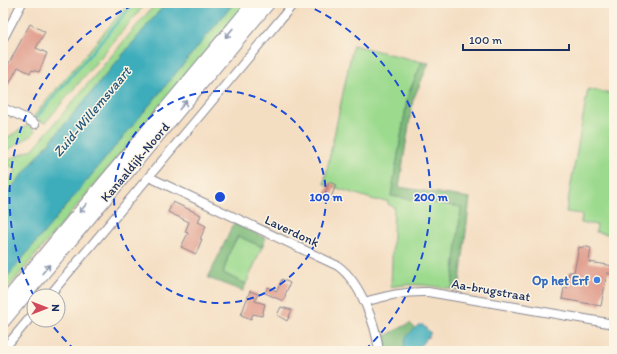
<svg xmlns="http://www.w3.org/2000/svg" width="617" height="354" font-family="Itim,sans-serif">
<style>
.green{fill:#9cda8e;stroke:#5c8476}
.forest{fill:#7dba79;stroke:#4c746c}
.water{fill:#3eadbb;stroke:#2c6e8c}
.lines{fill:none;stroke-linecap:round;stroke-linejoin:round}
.stream{stroke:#3eadbb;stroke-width:2}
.building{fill:#de9484}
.minor-casing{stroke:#888690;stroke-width:10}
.trunk-casing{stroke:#888690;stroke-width:15}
.minor{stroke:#fff;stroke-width:8}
.trunk{stroke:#fff;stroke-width:13}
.oneway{stroke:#8d97ae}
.ring{fill:none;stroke:#1d4ed8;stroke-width:2;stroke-dasharray:7 5}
.shop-dot{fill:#3f7fe0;stroke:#fcf5e5;stroke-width:1.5}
.labels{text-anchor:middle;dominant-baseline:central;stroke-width:3;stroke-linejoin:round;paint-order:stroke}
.street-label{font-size:13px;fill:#1b2f5e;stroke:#fcf5e5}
.shop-label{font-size:13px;font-weight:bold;fill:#366cbe;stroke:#fcf5e5;text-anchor:end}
.water-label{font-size:14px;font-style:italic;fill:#275b7f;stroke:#fcf5e5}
.centre{fill:#1d4ed8;stroke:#fcf5e5;stroke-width:2}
.ring-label{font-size:12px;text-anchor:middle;font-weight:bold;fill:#1d4ed8;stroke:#fcf5e5;stroke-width:3;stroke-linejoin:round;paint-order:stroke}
</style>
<rect width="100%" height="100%" fill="#fcf5e5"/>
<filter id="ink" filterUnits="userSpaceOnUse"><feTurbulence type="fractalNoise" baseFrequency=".025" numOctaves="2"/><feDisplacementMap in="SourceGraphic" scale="8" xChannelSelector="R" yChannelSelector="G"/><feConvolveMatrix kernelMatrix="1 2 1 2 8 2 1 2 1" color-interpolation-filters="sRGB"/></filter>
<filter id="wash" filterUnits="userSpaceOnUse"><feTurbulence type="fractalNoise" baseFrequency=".012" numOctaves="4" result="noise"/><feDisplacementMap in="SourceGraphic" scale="16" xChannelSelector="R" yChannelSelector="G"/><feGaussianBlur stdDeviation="0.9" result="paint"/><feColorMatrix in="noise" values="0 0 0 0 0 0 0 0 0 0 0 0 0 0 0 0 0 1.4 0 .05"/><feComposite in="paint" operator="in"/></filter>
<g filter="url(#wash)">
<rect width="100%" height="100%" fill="#f4dec2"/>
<path class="green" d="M129,3H146L45,123L33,117Z
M156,3H166L3,198V187L16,171L11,165L3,175V163L5,161L33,149Z
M234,3H247L3,294V282Z
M353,45L422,62L408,95L391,196L462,207L452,289C431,286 412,282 391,287L394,207L388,204V201L375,200L324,184Z
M588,89L614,94V235L596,232L597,225L581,223L582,214L566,212Z
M28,125L35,130L32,135L3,153V140Z
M238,236L262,247L246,284L223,273L230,251Z"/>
<path class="forest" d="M422,62L429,63L413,100L399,187L470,198L459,290L452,289L461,207L391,196L408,95Z
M234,223L266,238L262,247L238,236L230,251L223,273L246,284L243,291L208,278Z
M410,323L415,328C408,334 404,342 403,351H383V337Z"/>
<path class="water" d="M166,3H234L3,282V198Z
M418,325H423L430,332V335L415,351H403L406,337Z"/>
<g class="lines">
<path class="stream" d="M36,118L134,3"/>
</g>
<g id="blocks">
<path class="building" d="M30,24L45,32L36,48L47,53L39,72L32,70L30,73L18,67L3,96V74Z
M329,182L336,185L330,200L324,197Z
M173,202L201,215L198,222L206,226L200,239H202L196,254L181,247L188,233L185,232L189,222L168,212Z
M583,246L591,248L589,262L614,266L612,274L607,273L601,306L562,299L564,288H567L569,272H574L579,247L583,248Z
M282,279L290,283L285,295L286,296L283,301L265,293L268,287L277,291Z
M250,291L258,294L255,301L265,304L262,316L253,314L251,319L241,315Z
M281,307L292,310L287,321L277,315Z"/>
</g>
</g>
<g filter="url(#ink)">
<use href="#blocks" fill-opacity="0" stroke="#888690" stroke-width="1"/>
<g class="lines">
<g class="minor-casing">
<path id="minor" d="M3,39L22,3
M3,108L27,119L35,124
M149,177L338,266C360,282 376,324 379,351
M49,296L294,3
M364,302C386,296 405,291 428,292L614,324
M3,350L34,313"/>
</g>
<g class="trunk-casing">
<path id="trunk" d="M3,305L254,3
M3,321L268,3"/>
</g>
<use href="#minor" class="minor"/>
<use href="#trunk" class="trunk"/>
</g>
<defs><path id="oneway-shaft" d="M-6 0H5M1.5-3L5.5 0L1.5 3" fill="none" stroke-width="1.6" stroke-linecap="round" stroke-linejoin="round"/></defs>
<g class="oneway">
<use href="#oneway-shaft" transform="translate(229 33) rotate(130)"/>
<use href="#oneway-shaft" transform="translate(183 105) rotate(-50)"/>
<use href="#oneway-shaft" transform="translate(83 208) rotate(130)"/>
<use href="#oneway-shaft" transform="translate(46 269) rotate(-50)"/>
</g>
</g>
<g class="ring">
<circle cx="220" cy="197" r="106"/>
<path d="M75 350A211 211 0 0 1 49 321M34 296A211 211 0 0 1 136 4M304 4A211 211 0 0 1 365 350"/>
</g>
<circle class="shop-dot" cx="597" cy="280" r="4"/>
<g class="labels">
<g class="street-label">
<text transform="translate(135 162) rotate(-50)">Kanaaldijk-Noord</text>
<text transform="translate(292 231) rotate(25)">Laverdonk</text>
<text transform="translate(491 290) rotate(10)">Aa-brugstraat</text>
</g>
<g class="shop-label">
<text x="589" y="280">Op het Erf</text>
</g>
<g class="water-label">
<text transform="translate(92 112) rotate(-50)">Zuid-Willemsvaart</text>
</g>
</g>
<circle cx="220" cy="197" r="6" class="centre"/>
<g class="ring-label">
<text x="326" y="201">100 m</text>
<text x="431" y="201">200 m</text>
</g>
<rect width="617" height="354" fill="none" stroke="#fcf5e5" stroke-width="16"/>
<g transform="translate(46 308) rotate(90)"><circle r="19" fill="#fcf5e5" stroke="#a2a6af"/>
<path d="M0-3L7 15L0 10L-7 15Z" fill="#d1495b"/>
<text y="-6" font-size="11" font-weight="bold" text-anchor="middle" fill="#1b2f5e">N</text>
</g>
<path d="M463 44v6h106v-6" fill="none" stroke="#1b2f5e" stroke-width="2"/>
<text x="469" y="44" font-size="12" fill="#1b2f5e" stroke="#fcf5e5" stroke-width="3" paint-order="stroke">100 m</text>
</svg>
